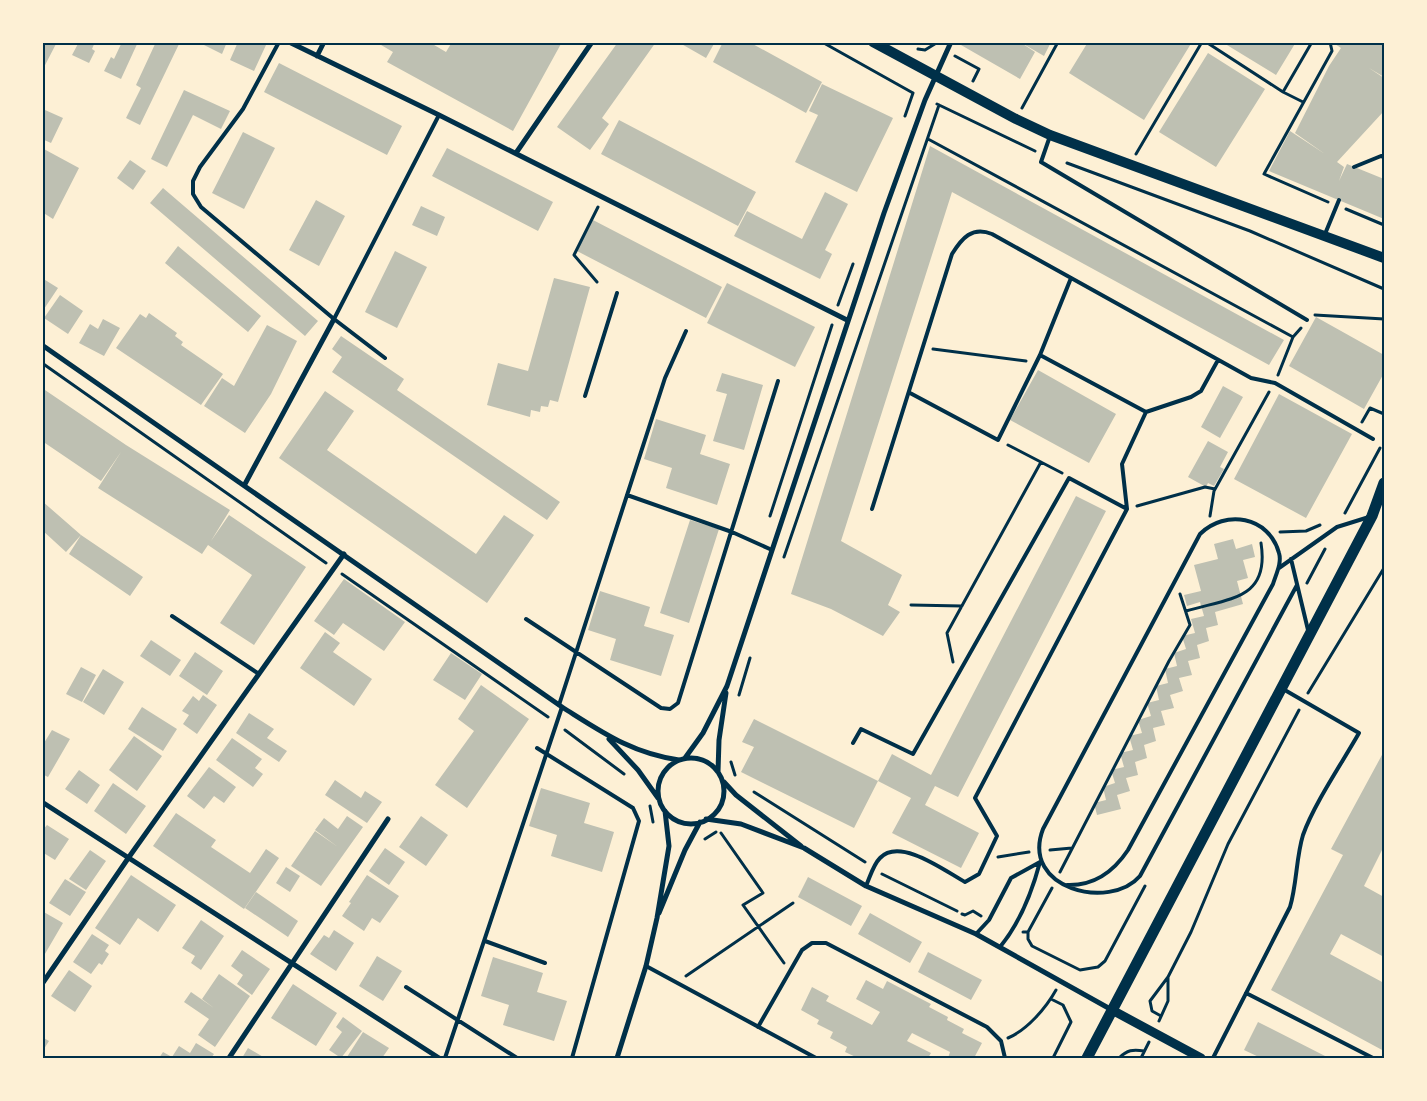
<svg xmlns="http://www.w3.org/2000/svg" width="1427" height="1101" font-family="Barlow,sans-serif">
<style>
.building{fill:#bec0b2}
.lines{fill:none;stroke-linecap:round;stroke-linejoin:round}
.path{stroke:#003049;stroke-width:3}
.service{stroke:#003049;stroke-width:4}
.minor{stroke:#003049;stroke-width:5}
.tertiary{stroke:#003049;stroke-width:9}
.secondary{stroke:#003049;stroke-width:10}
.primary{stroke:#003049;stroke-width:11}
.neatline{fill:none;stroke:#003049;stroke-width:2}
</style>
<rect width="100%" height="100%" fill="#fdf0d5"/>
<path class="building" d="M42,42H57L42,71Z
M79,42H95L92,49L95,51L89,63L72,55Z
M122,42H138L121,79L104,71L111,57L114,59Z
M156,42H180L140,125L126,118L141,88L136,85Z
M198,42H227L222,54Z
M238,42H261L266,45L254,71L230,60Z
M376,42H429L446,52L452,42H562L513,131L387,62L393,52Z
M618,42H656L602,118L609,124L590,150L557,127Z
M678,42H715L706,58Z
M723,42H749L822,82L806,113L713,62Z
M962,42H1020L1035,52L1020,79L961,45Z
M1020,42H1051L1044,56Z
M1088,42H1192L1144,120L1069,73Z
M1222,42H1296L1276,75Z
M1332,42H1384V77L1369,68L1384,78V111L1337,162L1344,167L1339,181L1347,164L1384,179V219L1269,171L1290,131L1325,154L1295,133L1329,66L1341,48Z
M1208,53L1265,89L1216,167L1159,132Z
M279,63L402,126L387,155L264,92Z
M822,84L893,118L857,192L795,162L818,115L809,111Z
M184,90L230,111L221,129L193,115L167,167L151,159Z
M45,110L63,118L51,143L42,139V116Z
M619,120L756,192L738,226L601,154Z
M243,132L275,148L244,209L212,193Z
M930,146L1284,340L1269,365L952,192L841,541L902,575L888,605L900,612L883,636L831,609L791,594Z
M42,148L79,168L53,219L42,212Z
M447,148L553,202L538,231L432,176Z
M130,160L146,171L133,190L117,178Z
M163,188L318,321L305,336L150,203Z
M825,192L848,204L825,250L832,254L820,279L734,236L747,211L802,239Z
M316,200L345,216L319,266L289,250Z
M421,206L445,217L437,236L412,225Z
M593,220L722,287L706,318L577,251Z
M178,246L261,316L248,332L165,263Z
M395,251L427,267L397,328L365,312Z
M42,278L58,288L42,312Z
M554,278L590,287L558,402L550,400L548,407L541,406L540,412L531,410L530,417L487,405L498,363L528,371Z
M727,283L815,327L795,367L707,323Z
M60,295L83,311L68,334L44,318Z
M149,313L177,333L175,336L183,342L181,345L223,374L201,405L116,348L140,314L146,318Z
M1316,317L1384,355V373L1364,409L1289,366Z
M103,319L120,328L104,356L79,343L90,324L98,329Z
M267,325L297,341L271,394L245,433L204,406L222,378L234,386Z
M341,336L404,379L397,390L560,502L547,520L332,372L342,357L332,349Z
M1038,370L1116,414L1089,463L1010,420Z
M722,373L763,385L744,450L713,441L727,394L716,391Z
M1223,386L1243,397L1220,438L1201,427Z
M42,388L126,445L230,510L211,541L229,515L306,567L254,645L220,623L252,575L208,545L202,554L98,488L121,452L101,481L42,441Z
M325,391L354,411L327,450L476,554L504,515L534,535L487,603L279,458Z
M1279,394L1352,434L1306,518L1234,479Z
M656,419L706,435L700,454L730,464L717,505L666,488L672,468L644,459Z
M1208,441L1228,452L1220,467L1224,469L1214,486L1208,483L1206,487L1188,477Z
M1076,496L1106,511L958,797L935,786L925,805L979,833L961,868L892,833L911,798L878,781L892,754L931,775Z
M42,501L81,535L66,552L42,530Z
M690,520L719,529L689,623L660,613Z
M81,535L143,577L130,596L69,554Z
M1233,539L1236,549L1252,544L1255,557L1243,560L1248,578L1237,581L1243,604L1215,612L1218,625L1206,628L1209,641L1197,645L1200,658L1188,661L1192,675L1179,678L1183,691L1170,695L1174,708L1161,711L1165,725L1153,728L1156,741L1144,745L1147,758L1135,762L1138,775L1126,778L1130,791L1117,795L1121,809L1097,815L1094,803L1106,800L1103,787L1115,783L1111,770L1124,767L1120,753L1133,750L1129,736L1142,733L1138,720L1151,716L1147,703L1159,700L1156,686L1168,683L1165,669L1177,666L1174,653L1186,649L1182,636L1195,633L1191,619L1204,616L1200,602L1187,606L1184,595L1201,591L1194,565L1218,559L1214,544Z
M344,579L405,622L384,651L343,623L334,635L314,621Z
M600,591L650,607L644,626L674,635L661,676L610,660L616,639L588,630Z
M325,632L340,643L333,652L372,679L354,706L300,668Z
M151,640L181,660L170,676L140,656Z
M195,652L223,671L207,695L179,676Z
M451,653L482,674L465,700L433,680Z
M81,667L96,675L82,702L66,694Z
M103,669L124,682L104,715L83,702Z
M481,685L529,719L467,808L435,785L474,731L458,719Z
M203,695L217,705L197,734L183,724L189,715L182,711L193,696L199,701Z
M142,707L177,729L163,751L128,729Z
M249,713L274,729L267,738L287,751L279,762L236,733Z
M754,719L878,781L854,828L741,772L754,747L742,742Z
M52,730L70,739L48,777L42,774V742L44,743Z
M134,736L162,756L137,791L109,770Z
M232,738L262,759L255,768L263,774L253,787L216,760Z
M1383,753L1384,846L1364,886L1384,897V957L1341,934L1330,954L1384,983V1051L1271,990L1343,855L1331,849Z
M209,767L236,787L224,803L214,796L204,809L187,796Z
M79,770L100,785L87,804L65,789Z
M335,780L361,798L365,791L382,802L367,823L325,795Z
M113,783L146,806L126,834L94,811Z
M541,788L590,803L584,823L614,832L602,872L551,856L557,835L529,826Z
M176,813L216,840L211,847L250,873L266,849L279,858L244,909L153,846Z
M347,816L363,827L321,886L291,866L315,831L338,847L315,830L324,818L338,829Z
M421,816L448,835L426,866L399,847Z
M47,825L69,839L55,860L42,852V831Z
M385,848L405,862L389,885L369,871Z
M90,850L106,861L86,890L69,879Z
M286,867L300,876L290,892L276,883Z
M131,875L176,905L158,932L138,918L120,945L95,928Z
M367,875L399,896L380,923L372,918L364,931L342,916L351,903L349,902Z
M808,877L862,906L851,926L798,897Z
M65,879L86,892L70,916L49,903Z
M256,892L298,921L288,937L245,908Z
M42,911L63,923L42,959Z
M870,913L922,942L910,963L858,934Z
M201,920L224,936L201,970L191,963L195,956L182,948Z
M334,930L354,943L336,971L310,954L324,935L329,938Z
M92,934L109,945L105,951L109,954L102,965L99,963L91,974L73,962Z
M242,950L270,969L252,995L237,984L243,975L231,966Z
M928,952L982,980L971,1000L918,972Z
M377,956L402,971L383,1001L359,986Z
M493,957L543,973L537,992L567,1001L554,1041L503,1025L509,1005L481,996Z
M69,970L92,986L75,1012L51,996Z
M219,974L250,996L215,1047L198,1035L209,1019L184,1002L191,992L214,1008L202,999Z
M866,980L883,989L887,981L931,1004L929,1007L948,1017L947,1020L964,1029L962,1033L982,1043L974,1058H948L950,1052L912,1033L907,1041L931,1053L928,1058H858L845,1052L847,1047L830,1038L833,1032L817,1024L819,1020L801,1010L812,987L829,996L826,1001L872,1025L880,1012L856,999Z
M293,984L337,1013L316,1046L271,1018Z
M343,1017L362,1031L341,1058L329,1050L342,1032L336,1027Z
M1258,1022L1329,1058H1261L1244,1050Z
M363,1032L389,1048L382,1058L347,1057Z
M42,1037L49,1041L42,1052Z
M196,1043L214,1054L211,1058H159L163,1052L172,1057L179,1046L190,1053Z
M248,1048L265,1058H242Z"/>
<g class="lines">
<path class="path" d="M822,42L913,93
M1206,42L1283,92L1303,102
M918,49L925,50L938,42
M955,56L979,69L973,81
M1283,92L1312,42
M937,104L1035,151
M1022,108L1058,42
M905,116L913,93
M928,139L1293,337L1278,375
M1136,154L1202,42
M1067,163L1250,231L1384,289
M1328,202L1264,174L1332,51L1330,42
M1346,209L1384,225
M597,282L574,255L598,207
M838,305L853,264
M1315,315L1384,319
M1293,337L1301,328
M933,349L1026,361
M42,363L326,563
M1362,422L1370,408L1384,414
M1008,445L1062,473
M1137,506L1205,487L1215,489
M1345,513L1380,448
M770,516L832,325
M1210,516L1214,491L1269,392
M1280,532L1306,531L1320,525
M784,557L939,105
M342,574L548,717
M1307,583L1325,549
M911,605L962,606
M1186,611C1229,598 1270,600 1261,543
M953,662L947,633L1041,462
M1308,693L1384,568
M739,695L750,658
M565,730L624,774
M731,762L735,775
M754,792L865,862
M650,806L653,822
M721,833L763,893L743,905L784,963
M705,839L716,832
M1050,850L1072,848
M998,857L1029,852
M1060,872L1169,661L1190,625L1180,594
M882,874L957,911
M962,914L965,915L973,911L981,916
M1023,932H1028V939L1032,946L1080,970L1098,967L1105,961L1145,886
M1028,932L1052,888
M686,976L793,903
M1051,999L1063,1005L1071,1022L1053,1058
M1161,1016L1152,1011L1150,1001L1168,977
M1159,1021L1168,1001V977L1191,932L1228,844L1299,710
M1008,1038C1027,1030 1046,1008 1056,990
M1119,1058C1127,1050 1133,1049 1144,1051
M1141,1058L1149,1042"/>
<path class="service" d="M279,42L243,109L200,167L193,181V194L201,207L334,319L385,358
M1050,136L1041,162L1307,320
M1354,167L1381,156L1384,157
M1325,234L1339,200
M334,319L439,115
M1040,355L1146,412
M910,393L998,440L1040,355L1071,278
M585,396L617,293
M627,495L732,532L772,550
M872,509L952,254C962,238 972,226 992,234L1251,378L1275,383L1373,439
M1291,559L1308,630
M1279,568L1337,527L1369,517
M172,616L259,674
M526,619L661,708L670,709L678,703L778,381
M559,705L665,378L686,331
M853,743L861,729L913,754L1069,478L1127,509
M537,748L633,808L639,821L572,1058
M1067,885C1094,886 1114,871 1128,850L1273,584C1276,574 1282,563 1279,553C1269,516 1225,509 1200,534L1043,829C1020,889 1110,911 1140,876L1297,585
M866,886C870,877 873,865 880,858C900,837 945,871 965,882L979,874L997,836L975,798L1127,509L1122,464L1146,412L1191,397L1201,391L1218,360
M976,934L989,920L1011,878L1040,862
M485,941L545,963
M1000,947C1020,923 1032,892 1040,862
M646,966L816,1058
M406,987L517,1058
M1246,993L1373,1058
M758,1027L802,950L812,943H826L987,1027L1001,1041L1005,1058
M445,1058L562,707
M1213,1058L1290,907C1297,883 1296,858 1303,835C1314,804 1342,763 1359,733L1283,689"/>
<path class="minor" d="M289,42L439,115L847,320
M317,56L324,42
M516,153L592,42
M42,345L562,707C602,732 631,753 679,760
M245,484L334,319
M609,739L638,770L658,798
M685,758L703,733L727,686L884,213L925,100L951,42
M658 791a33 33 0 1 1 66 0a33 33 0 1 1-66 0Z
M718,772L719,740L726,693
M724,782L736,795L801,846
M42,802L439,1058
M706,819L741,824L804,848L866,886L976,934L1112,1010
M659,913L685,850L700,822
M42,984L129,857L344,554
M229,1058L388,819
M617,1058L646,966L657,918L669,846L665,811"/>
<path class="tertiary" d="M1112,1010L1201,1058"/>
<path class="secondary" d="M873,42L1016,119L1050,135L1384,258"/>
<path class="primary" d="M1087,1058L1372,516L1384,483"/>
</g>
<rect width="1427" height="1101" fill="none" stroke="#fdf0d5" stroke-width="88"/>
<rect x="44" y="44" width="1339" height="1013" class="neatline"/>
</svg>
